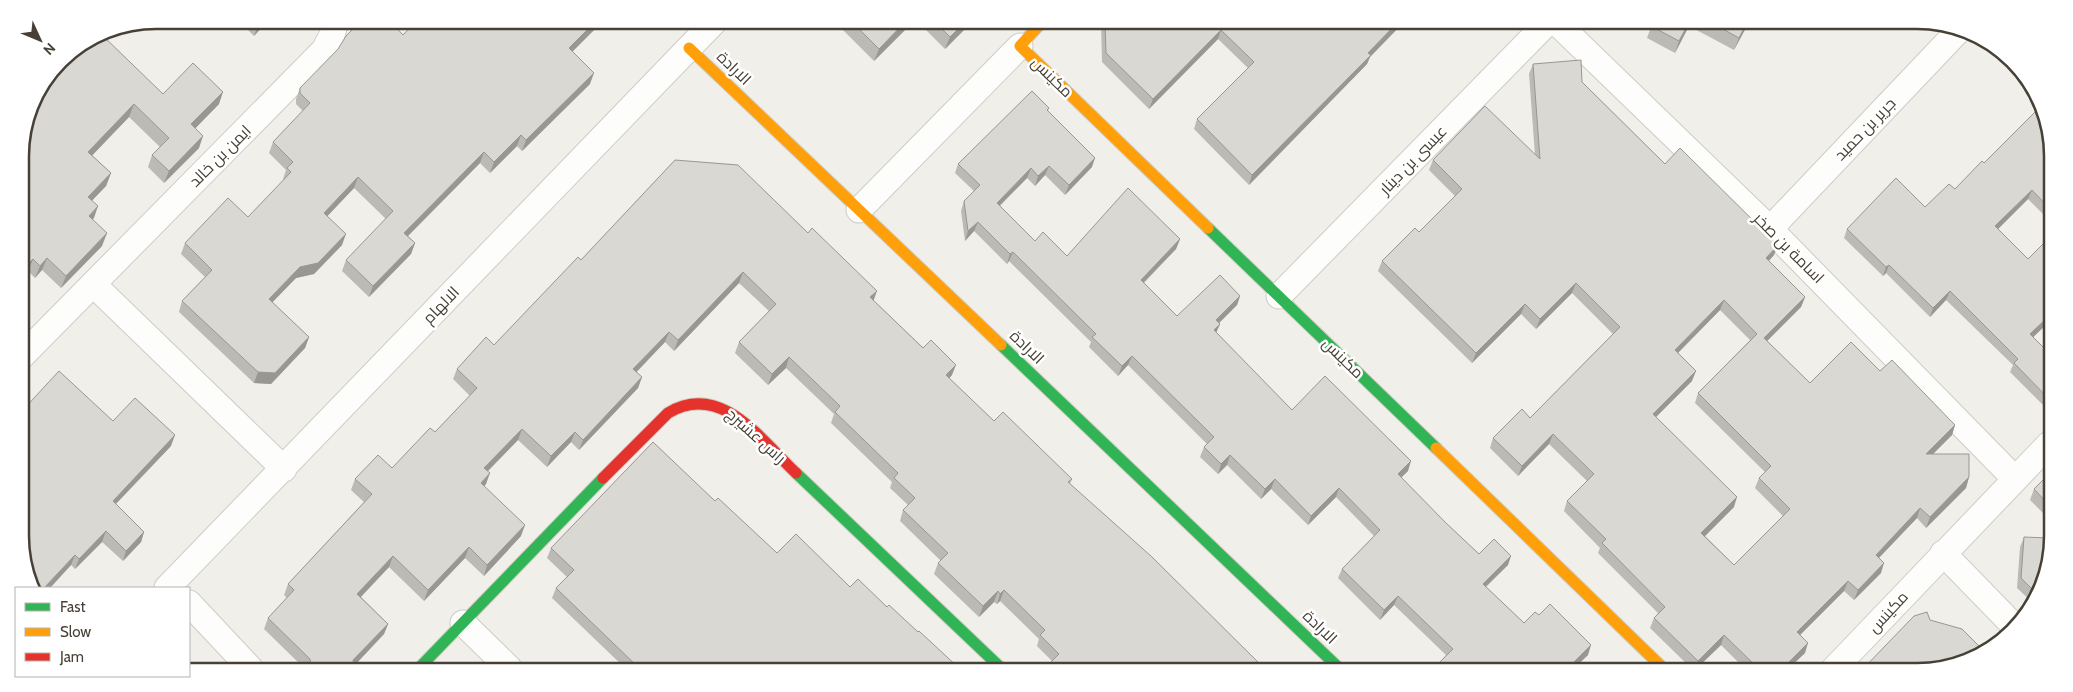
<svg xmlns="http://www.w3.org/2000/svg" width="2073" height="692" font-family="Cabin,Cairo,sans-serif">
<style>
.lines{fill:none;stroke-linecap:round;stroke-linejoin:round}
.street-casing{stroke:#cfccc8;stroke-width:27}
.fast-casing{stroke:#d0ccc1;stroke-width:13}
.slow-casing{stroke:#d0ccc1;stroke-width:13}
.jam-casing{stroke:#d0ccc1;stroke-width:13}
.street{stroke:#fdfdfc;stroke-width:25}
.fast{stroke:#30b455;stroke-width:11}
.slow{stroke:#ff9f0a;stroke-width:11}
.jam{stroke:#e5322d;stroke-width:11}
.wall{fill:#bbbab5;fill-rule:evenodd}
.shaded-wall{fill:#999794}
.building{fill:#dad8d3;stroke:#999794;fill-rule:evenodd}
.labels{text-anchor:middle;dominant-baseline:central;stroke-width:5;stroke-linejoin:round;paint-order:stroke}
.street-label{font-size:16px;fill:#474036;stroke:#fff}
.rim{fill:none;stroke:#474036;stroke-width:2.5}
</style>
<rect width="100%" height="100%" fill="#f1efea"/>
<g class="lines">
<g class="street-casing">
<path id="street" d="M1558,24L1770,229L2015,479
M859,210L1020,46
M1770,229L1960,29
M93,284L284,469
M1279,296L1546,24
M21,357L324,50L332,35L336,20
M1943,553L2015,627
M167,588L715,21
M189,603L250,668
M463,623L509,668
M1832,671L2049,444"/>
</g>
<g class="fast-casing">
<path id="fast" d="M1208,228L1436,448
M1001,345L1341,670
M796,473L1002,669
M419,668L603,478"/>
</g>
<g class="slow-casing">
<path id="slow" d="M1042,22L1020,46L1208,228
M689,48L1001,345
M1436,448L1666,671"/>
</g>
<g class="jam-casing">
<path id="jam" d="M603,478L668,413C721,381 761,440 796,473"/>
</g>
<use href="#street" class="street"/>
<use href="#fast" class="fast"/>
<use href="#slow" class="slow"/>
<use href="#jam" class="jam"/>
</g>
<path class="wall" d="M238,20H310L308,26L264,25L254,36Z
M416,21H603L572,52L590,84L522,151L517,146L490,173L480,163L408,236L415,243L411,254L369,297L342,271L346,260L386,219L354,188L327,216L342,245L314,274L296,278L272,302L309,337L305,348L271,384L254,383L179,312L182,301L205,277L181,254L185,243L248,217L284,180L283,179L286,170L269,153L273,142L303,111L296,104V99L300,88L388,25L403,35Z
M835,22H913L874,61Z
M918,22H972L945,49Z
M1101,22L1403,23L1370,57L1367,64L1249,185L1194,129L1197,119L1248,68L1218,39L1149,109L1102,62Z
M1652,24H1748L1734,50L1689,26L1675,53L1647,38Z
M1533,64L1582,82L1665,164L1774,255L1769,261L1805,297L1801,307L1767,341L1810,383L1880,371L1955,425L1952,435L1933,454L1969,477L1966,488L1926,528L1917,518L1879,558L1881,573L1854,600L1844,591L1800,635L1805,653L1786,671H1747L1721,645L1694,671L1650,628L1654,618L1658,613L1598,553L1600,548L1564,511L1567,501L1587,481L1549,444L1518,476L1490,448L1493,438L1530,418L1613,334L1572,293L1536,329L1521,314L1472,363L1378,271L1382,261L1419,232L1455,196L1429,170L1433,160L1535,155L1529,74ZM1720,310L1750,340L1698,393L1695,403L1765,472L1759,478L1755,488L1783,516L1734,565L1705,536L1734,507L1656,417L1692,381L1678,353Z
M163,94L219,104L195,128L199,148L164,183L148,167L152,155L160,147L129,117L92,155L111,173L106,186L92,200L94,218L92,220L102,246L61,288L42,270L35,278L28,271L21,278L20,147Z
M1049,108L1048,111L1092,167L1065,195L1045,175L1035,186L1027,178L1000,206L1035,241L1067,256L1180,239L1176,249L1144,283L1177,316L1240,296L1237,305L1219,323L1220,324L1216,333L1292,410L1408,471L1401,478L1446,523L1479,554L1508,565L1486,587L1524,623L1539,615L1588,655L1571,671H1435L1438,664L1446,655L1394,605L1380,620L1338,578L1342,569L1374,536L1336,497L1308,525L1271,489L1261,499L1227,465L1218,474L1200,457L1204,447L1207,444L1128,365L1118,376L1089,347L1091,342L1009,261L1007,264L974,231L965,241L961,211L964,201L974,191L955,173L958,164Z
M2050,129V221L2028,199L1998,229L2028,259L2050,237V321L2033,337L2049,353V411L2010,372L2013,365L1946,300L1930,317L1886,273L1883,276L1844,238L1847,229L1925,207L1955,189L1984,163Z
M675,160L873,300L952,375L949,378L994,421L1072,479L1070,484L1266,670H1047L1049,664L1052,661L1037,646L1039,639L1000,601L997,604L994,602L979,617L934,574L938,563L941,561L900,521L903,510L908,505L890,488L892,482L831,423L834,414L786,368L768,385L735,353L739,342L769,311L739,283L674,351L665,342L636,372L642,377L638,388L579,450L571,442L547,467L518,440L488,471L486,484L484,486L521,536L484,576L465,558L424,601L389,567L361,597L388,624L384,634L354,666V668H304L264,629L268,618L287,598L284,595L288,584L364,502L351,490L355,479L392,468L435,432L470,396L453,379L457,369L494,345L581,260Z
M113,421L171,446L116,504L144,532L141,542L123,561L102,542L75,569L71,565L50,588H35Z
M2049,474V519L2030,500L2034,489Z
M715,501L777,553L850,587L887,607L918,632L960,669H626L552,598L556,588L567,577L547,558L551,548Z
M2024,537L2048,572L2034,604L2017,588L2020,547Z"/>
<path class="shaded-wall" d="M262,20H310L308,26L264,25L254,36L258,25Z
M596,21H603L565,59L569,48Z
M905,22H913L874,61L879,49Z
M965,22H972L945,49L950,37Z
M1397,23H1403L1370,57L1367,64L1249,185L1252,175L1368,53Z
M1688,24H1690L1675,53L1679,41Z
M1746,24H1748L1734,50L1739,38Z
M1221,30L1218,39L1149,109L1153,99Z
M594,73L590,84L522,151L526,140Z
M223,92L219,104L187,137L191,124Z
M134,104L129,117L84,164L88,152Z
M521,135L517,146L490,173L494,162Z
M203,136L199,148L164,183L169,171Z
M484,152L480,163L400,244L404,233Z
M1095,158L1092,167L1065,195L1069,185Z
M1049,166L1045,175L1035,186L1038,176Z
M1031,168L1027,178L993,212L997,203Z
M111,173L106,186L84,209L88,197Z
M358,177L354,188L320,224L324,213Z
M2032,190L2028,199L1992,235L1995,226Z
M98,206L94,218L84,228L89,216Z
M978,222L974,231L965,241L968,231Z
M107,233L102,246L61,288L66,276Z
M346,234L342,245L314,274L296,278L265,310L269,299L300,267Z
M1180,239L1176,249L1137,289L1141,280Z
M415,243L411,254L369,297L373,286Z
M1778,245L1774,255L1762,268L1766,258Z
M1013,252L1009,261L1007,264L1010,254Z
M47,258L42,270L35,278L40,266Z
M33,259L28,271L21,278V271Z
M1889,265L1886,273L1883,276L1886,267Z
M743,272L739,283L674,351L678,340Z
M1576,283L1572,293L1536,329L1540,319Z
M877,291L873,302L870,297Z
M1950,291L1946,300L1930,317L1933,308Z
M1240,296L1237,305L1213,329L1216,320Z
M1805,297L1801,307L1760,348L1764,338Z
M1724,300L1720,310L1671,360L1675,350Z
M1525,304L1521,314L1472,363L1476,353Z
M2050,315V321L2027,343L2030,334Z
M1220,324L1216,333L1214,330Z
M669,332L665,342L629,380L633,369Z
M309,337L305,348L271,384L254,383L258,372Z
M1132,356L1128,365L1118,376L1122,366Z
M789,357L786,368L768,385L772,374Z
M956,365L952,375L942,386L946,375Z
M1696,371L1692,381L1649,424L1653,414Z
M642,377L638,388L579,450L583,440Z
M1955,425L1952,435L1923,464L1926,454Z
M522,429L518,440L480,479L484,468Z
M575,432L571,442L547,467L551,456Z
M1553,434L1549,444L1518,476L1522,466Z
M175,435L171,446L109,511L113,501Z
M1230,455L1227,465L1218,474L1221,464Z
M1411,461L1408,471L1394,484L1398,474Z
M490,473L486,484L477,494L481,483Z
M1969,477L1966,488L1926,528L1930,517Z
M1275,479L1271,489L1261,499L1265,489Z
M1339,488L1336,497L1308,525L1311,516Z
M1737,497L1734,507L1698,543L1701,533Z
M1920,508L1917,518L1872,565L1876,555Z
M525,525L521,536L484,576L487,565Z
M106,531L102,542L75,569L79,559Z
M144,532L141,542L123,561L126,551Z
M469,547L465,558L424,601L428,590Z
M75,555L71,565L50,588H44Z
M393,556L389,567L354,604L357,594Z
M1511,556L1508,565L1479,593L1483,584Z
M1884,563L1881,573L1854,600L1858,590Z
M1848,581L1844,591L1793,642L1797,632Z
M1004,590L1000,601L997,604L1000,594Z
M998,591L994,602L979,617L983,606Z
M1398,596L1394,605L1380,620L1384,610Z
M388,624L384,634L352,668L353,660Z
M1724,635L1721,645L1694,671L1698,661Z
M1808,643L1805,653L1786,671H1780Z
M1591,645L1588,655L1571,671H1565Z"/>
<path class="building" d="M253,20H262L258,25Z
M361,21H383L388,25L391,22L403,35L416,21H596L569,48L594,73L526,140L521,135L494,162L484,152L404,233L415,243L373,286L346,260L393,211L358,177L324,213L346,234L318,263L300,267L269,299L309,337L275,373L258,372L182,301L212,270L185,243L228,198L248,217L291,172L287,168L293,162L273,142L310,103L300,93V88L338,49L346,36Z
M852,22H905L879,49Z
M935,22H965L950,37Z
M1105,22L1397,23L1368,53L1371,55L1252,175L1197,119L1254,62L1221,30L1153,99L1106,53Z
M1652,24H1688L1679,41L1651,26Z
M1714,24H1746L1739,38Z
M100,33L163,94L193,63L223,92L191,124L203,136L169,171L152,155L169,138L134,104L88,152L111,173L88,197L98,206L89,216L107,233L66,276L47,258L40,266L33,259L21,271L20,147L34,96L60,60Z
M1581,60L1582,82L1665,164L1680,148L1778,245L1766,258L1805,297L1764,338L1810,383L1851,342L1880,371L1892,360L1955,425L1926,454H1969V477L1930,517L1920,508L1876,555L1884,563L1858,590L1848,581L1797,632L1808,643L1780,671H1761L1724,635L1698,661L1654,618L1665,607L1602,543L1606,539L1567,501L1594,474L1553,434L1522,466L1493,438L1522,409L1530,418L1620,327L1576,283L1540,319L1525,304L1476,353L1382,261L1415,228L1419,232L1462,189L1433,160L1485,106L1540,159L1533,64ZM1724,300L1757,334L1698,393L1771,466L1759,478L1790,509L1734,565L1701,533L1737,497L1653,414L1696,371L1675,350Z
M1032,91L1049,108L1047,110L1095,158L1069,185L1049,166L1038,176L1031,168L997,203L1035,241L1043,232L1067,256L1128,188L1180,239L1141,280L1177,316L1220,275L1240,296L1216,320L1220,324L1214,330L1292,410L1325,376L1411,461L1398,474L1446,523L1479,554L1494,539L1511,556L1483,584L1524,623L1535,612L1539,615L1550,604L1591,645L1565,671H1439L1442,668L1438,664L1453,649L1398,596L1384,610L1342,569L1380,530L1339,488L1311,516L1275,479L1265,489L1230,455L1221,464L1204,447L1214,437L1132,356L1122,366L1092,337L1096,334L1013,252L1010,254L978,222L968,231L964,201L980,185L958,164Z
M2040,107L2050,129V209L2032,190L1995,226L2028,259L2050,237V315L2030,334L2049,353V399L2014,363L2018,359L1950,291L1933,308L1889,265L1886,267L1847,229L1896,178L1925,207L1949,184L1955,189L1982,161L1984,163Z
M675,160L738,165L808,233L812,228L877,291L870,297L923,348L931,340L956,365L946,375L994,421L1003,412L1072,479L1068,482L1152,557L1266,670H1055L1049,664L1059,654L1040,635L1045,630L1004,590L1000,594L998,591L983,606L938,563L948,553L903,510L915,498L894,478L898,473L835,412L840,406L789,357L772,374L739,342L776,304L743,272L678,340L669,332L633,369L642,377L583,440L575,432L551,456L522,429L484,468L490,473L481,483L525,525L487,565L469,547L428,590L393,556L357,594L388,624L353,660L354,668H311L310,659L268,618L294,590L288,584L372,494L355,479L378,455L392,468L430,428L435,432L477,388L457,369L486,337L494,345L578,257L581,260Z
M59,371L113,421L135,398L175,435L113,501L144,532L126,551L106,531L79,559L75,555L44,588H35L23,563L22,411Z
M653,442L715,501L718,498L777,553L796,534L850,587L858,579L887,607L889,605L918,632L919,631L960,669H640L556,588L574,570L551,548Z
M2049,474V505L2034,489Z
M2024,537L2048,538V572L2038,595L2021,578Z
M1927,612L1930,620L1962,629L1983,650L1926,672H1860L1914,616Z"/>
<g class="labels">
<g class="street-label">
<text transform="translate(734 68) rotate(44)">الارادة</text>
<text transform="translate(1052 77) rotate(44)">مكينس</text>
<text transform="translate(1865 129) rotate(-46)">جرير بن حميد</text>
<text transform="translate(220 156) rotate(-45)">ايمن بن خالد</text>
<text transform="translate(1413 160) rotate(-46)">عيسى بن دينار</text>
<text transform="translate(1789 248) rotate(45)">اسامة بن صخر</text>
<text transform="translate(441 305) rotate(-46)">الالهام</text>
<text transform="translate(1027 347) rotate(44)">الارادة</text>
<text transform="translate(1343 358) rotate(44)">مكينس</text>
<text transform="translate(756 436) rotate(42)">راس عشيرج</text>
<text transform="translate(1888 612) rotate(-47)">مكينس</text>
<text transform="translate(1320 627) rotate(44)">الارادة</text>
</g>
</g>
<path d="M0 0H2073V692H0ZM156 29H1917A127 127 0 0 1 2044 156V536A127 127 0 0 1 1917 663H156A127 127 0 0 1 29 536V156A127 127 0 0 1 156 29Z" fill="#fff" fill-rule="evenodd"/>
<path class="rim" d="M156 29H1917A127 127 0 0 1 2044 156V536A127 127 0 0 1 1917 663H156A127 127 0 0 1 29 536V156A127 127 0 0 1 156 29Z"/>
<rect x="15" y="587" width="175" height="90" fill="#ffffff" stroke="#b5b3af"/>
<rect x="25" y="603" width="25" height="8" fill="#30b455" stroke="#b5b3af"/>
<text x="60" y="612" font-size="15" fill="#474036">Fast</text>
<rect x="25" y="628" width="25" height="8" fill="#ff9f0a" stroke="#b5b3af"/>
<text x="60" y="637" font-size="15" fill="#474036">Slow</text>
<rect x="25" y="653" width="25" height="8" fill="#e5322d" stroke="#b5b3af"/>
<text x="60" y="662" font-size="15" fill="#474036">Jam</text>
<g transform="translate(40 40) rotate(134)" stroke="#ffffff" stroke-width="4" paint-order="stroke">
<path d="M0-4L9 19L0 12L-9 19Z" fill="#474036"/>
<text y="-8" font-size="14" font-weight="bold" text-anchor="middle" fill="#474036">N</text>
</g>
</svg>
